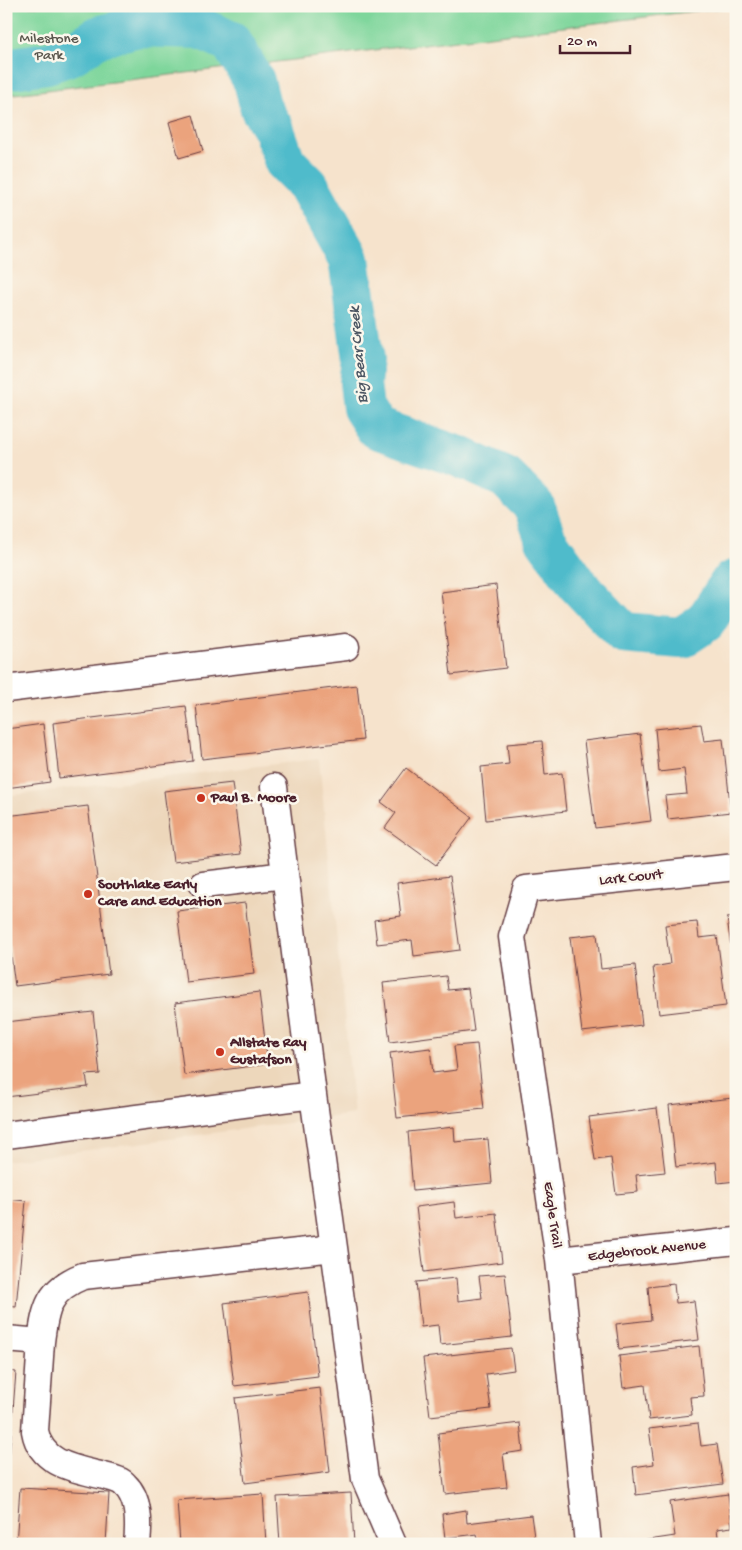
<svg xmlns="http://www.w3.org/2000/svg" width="742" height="1550" font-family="'Gochi Hand',sans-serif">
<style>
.built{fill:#edd7bb}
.park{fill:#7ed69b;stroke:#647a63}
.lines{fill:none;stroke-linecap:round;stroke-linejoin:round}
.river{stroke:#4fbbcb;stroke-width:42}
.building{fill:#eba37d}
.minor-casing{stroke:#643c43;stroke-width:29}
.path{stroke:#643c43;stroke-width:3;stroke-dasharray:1 4;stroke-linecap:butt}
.minor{stroke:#fff;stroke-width:26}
.poi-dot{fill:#c8321e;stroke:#fbf7ec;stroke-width:2}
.labels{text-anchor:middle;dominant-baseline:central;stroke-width:5;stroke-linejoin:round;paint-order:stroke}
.park-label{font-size:15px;fill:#5a564d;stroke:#fbf7ec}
.poi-label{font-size:15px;font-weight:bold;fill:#4a1f2b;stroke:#fbf7ec;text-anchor:start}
.street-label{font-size:15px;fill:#4a1f2b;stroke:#fbf7ec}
.water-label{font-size:16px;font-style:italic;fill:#4c5663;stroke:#fbf7ec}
</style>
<rect width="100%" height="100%" fill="#fbf7ec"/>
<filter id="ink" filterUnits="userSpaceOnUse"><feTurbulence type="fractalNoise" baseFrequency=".02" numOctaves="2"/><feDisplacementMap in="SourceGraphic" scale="10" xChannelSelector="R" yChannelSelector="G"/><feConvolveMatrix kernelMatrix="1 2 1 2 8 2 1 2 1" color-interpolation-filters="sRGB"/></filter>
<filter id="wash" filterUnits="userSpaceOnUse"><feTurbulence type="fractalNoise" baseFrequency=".0096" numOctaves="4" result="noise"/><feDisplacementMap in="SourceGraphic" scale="20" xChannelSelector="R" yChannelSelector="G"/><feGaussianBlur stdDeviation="1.12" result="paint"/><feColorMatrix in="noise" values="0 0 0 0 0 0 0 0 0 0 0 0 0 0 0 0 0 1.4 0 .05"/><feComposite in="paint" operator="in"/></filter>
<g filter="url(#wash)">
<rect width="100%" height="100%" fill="#f6e3cc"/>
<path class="built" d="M319,759L354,1114L6,1161V796Z"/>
<path class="park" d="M6,6H736L6,95Z"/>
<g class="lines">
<path class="river" d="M6,69L47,63L70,55L98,37L138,26L200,28L231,42L254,81L261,109L273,128L285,162L308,185L349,259L363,360L360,383L363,408L376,428L460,457L506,478L534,506L546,540L578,585L623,633L681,638L705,622L731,582L736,580"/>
</g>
<g id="blocks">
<path class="building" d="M193,115L203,151L179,158L169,122Z
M496,585L506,668L451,675L441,592Z
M357,685L363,740L202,759L196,705Z
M186,706L193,761L59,778L53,723Z
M43,724L50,782L6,788V729Z
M701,724L704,741L723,739L731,812L668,819L665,796L687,794L684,769L659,772L655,729Z
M640,734L651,821L595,828L584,741Z
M542,741L545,775L562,773L566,811L486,820L481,767L509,764L507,744Z
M406,768L472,817L436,865L385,828L396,813L381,802Z
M232,783L241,854L173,862L164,791Z
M88,806L109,974L15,986L6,918V816Z
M450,876L460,950L414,956L412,940L377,944L374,920L401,916L397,883Z
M245,903L254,974L186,982L177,911Z
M736,917V975H735L727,918Z
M697,922L699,938L717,936L726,1006L659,1014L653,967L670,964L665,925Z
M597,934L601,969L635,965L642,1025L582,1032L570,937Z
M446,976L448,990L468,988L474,1031L390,1042L383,983Z
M259,992L268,1064L184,1075L175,1003Z
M93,1012L100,1074L86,1075L88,1087L6,1097V1022Z
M477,1044L484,1109L397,1118L390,1053L430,1048L433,1073L457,1070L454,1046Z
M733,1098L736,1120V1181L718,1183L716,1162L676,1167L669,1105Z
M657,1108L665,1172L636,1175L638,1192L616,1194L611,1158L595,1160L589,1117Z
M454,1127L455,1142L488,1139L492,1183L413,1191L408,1132Z
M6,1199L26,1201L16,1307L6,1306Z
M454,1202L456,1218L496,1213L502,1262L424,1272L416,1207Z
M505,1274L512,1337L440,1345L438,1325L421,1327L416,1282L456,1278L458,1301L482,1298L479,1276Z
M674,1284L676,1303L694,1301L699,1340L619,1349L616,1324L651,1320L648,1287Z
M308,1292L318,1376L234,1386L224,1303Z
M699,1346L704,1396L690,1397L692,1415L649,1420L645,1385L623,1388L619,1356Z
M511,1348L514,1370L486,1374L491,1409L430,1416L423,1358Z
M6,1371L16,1372L9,1461H6Z
M320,1388L330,1472L245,1483L235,1398Z
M520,1423L523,1451L503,1454L507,1487L445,1494L438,1433Z
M698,1423L701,1446L717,1444L723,1484L636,1495L633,1467L654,1464L649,1429Z
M20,1488L109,1493L106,1544H16Z
M351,1493L354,1544H280L277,1497Z
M263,1494L266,1544H180L177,1500Z
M728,1494L732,1527L717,1529L719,1544H642V1541L675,1536L670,1502Z
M466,1510L467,1523L531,1515L535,1544H479L477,1534L445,1538L442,1514Z"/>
</g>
</g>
<g filter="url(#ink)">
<use href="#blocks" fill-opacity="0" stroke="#643c43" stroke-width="1"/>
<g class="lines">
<g class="minor-casing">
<path id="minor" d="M6,689L346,647
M203,885L285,875
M313,1095L334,1248
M6,1135L313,1095L274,787
M559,1260L736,1241
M6,1339L41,1342C45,1308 49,1289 83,1276L334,1248L365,1479L393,1544
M41,1342L35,1431C41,1465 76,1469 104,1476C111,1478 120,1479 125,1485C140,1499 139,1525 137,1544
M588,1544L559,1260L512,937L526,889L736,867"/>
</g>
<path class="path" d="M455,6L471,9L495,6"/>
<use href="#minor" class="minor"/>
</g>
</g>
<g class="poi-dot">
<circle cx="201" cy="798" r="5"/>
<circle cx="88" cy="894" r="5"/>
<circle cx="220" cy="1052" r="5"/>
</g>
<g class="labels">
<g class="park-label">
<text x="49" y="39">Milestone<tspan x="49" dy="17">Park</tspan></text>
</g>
<g class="poi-label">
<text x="211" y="798">Paul B. Moore</text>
<text x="98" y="885">Southlake Early<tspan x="98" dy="17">Care and Education</tspan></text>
<text x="230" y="1043">Allstate Ray<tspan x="230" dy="17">Gustafson</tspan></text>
</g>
<g class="street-label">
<text transform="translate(631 878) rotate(-6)">Lark Court</text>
<text transform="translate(552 1215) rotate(82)">Eagle Trail</text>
<text transform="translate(647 1251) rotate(-6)">Edgebrook Avenue</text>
</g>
<g class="water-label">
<text transform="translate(360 355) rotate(-95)">Big Bear Creek</text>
</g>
</g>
<rect width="742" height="1550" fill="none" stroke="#fbf7ec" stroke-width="25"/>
<path d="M560 45v8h70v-8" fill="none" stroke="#4a1f2b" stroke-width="2.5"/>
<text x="567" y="45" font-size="15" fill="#4a1f2b" stroke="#fbf7ec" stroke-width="4" paint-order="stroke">20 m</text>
</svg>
